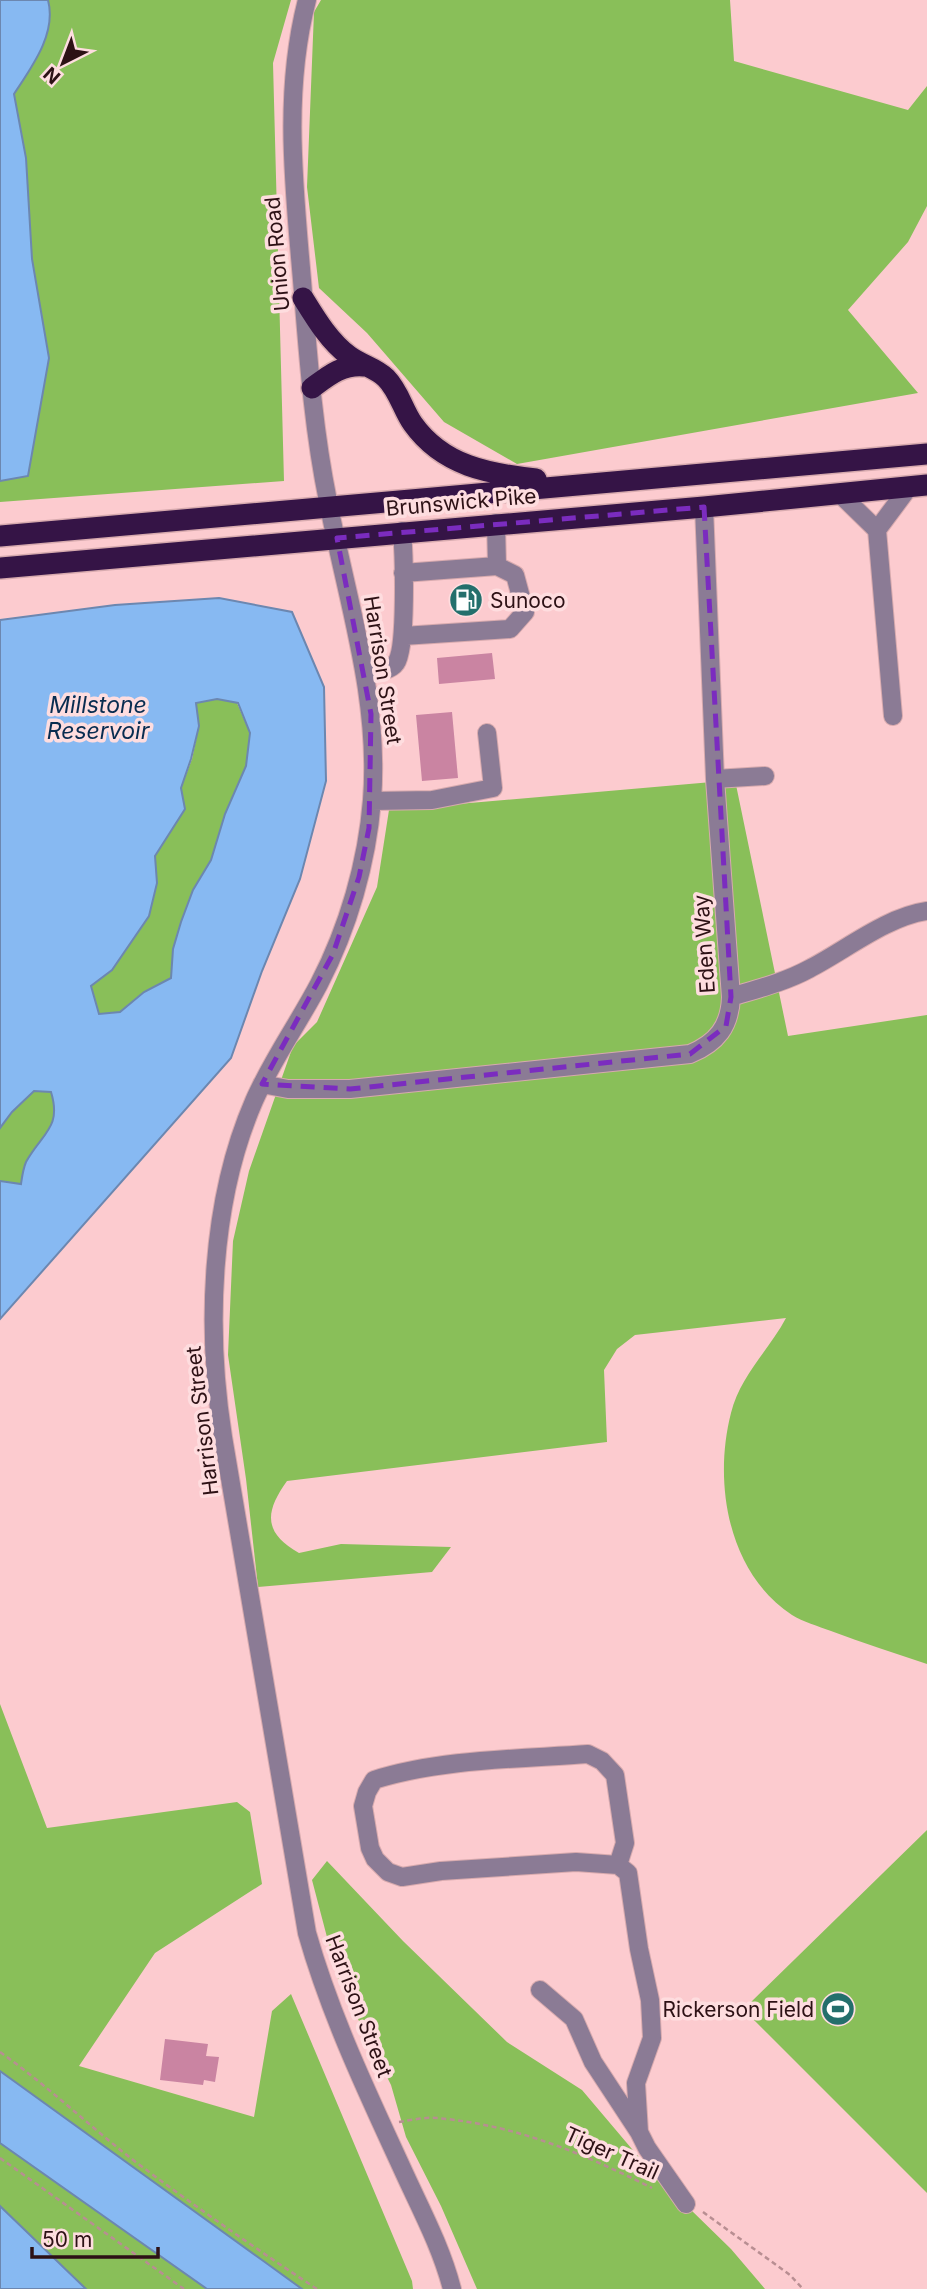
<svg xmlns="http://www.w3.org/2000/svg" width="927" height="2289" font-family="Inter,sans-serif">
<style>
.green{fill:#89bf59}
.water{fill:#87b9f2;stroke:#6c87b0;stroke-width:2;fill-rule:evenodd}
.building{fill:#ca84a2}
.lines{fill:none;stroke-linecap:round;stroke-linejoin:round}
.minor-casing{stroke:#d7aaae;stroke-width:20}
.highway-casing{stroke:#d7aaae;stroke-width:24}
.path{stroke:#b88e92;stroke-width:2.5;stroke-dasharray:5 3.5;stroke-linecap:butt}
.minor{stroke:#8b7b95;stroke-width:18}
.highway{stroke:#351446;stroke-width:21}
.marked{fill:none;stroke:#7b2cbf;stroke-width:5;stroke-dasharray:14 9;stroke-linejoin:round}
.labels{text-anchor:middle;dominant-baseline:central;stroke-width:7;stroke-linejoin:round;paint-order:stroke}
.street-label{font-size:21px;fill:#2d1115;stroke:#fedddf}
.poi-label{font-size:21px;fill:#2d1115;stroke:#fedddf;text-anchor:start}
.water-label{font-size:23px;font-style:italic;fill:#082c50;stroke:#fedddf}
</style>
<rect width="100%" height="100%" fill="#fccbcf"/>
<path class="green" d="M48,0H291L273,63L284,481L0,502V481L28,475L49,358L32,259L26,158L14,94C31,68 56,33 48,0Z
M321,0H730L734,61L908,110L927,86V206L908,242L848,310L918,393L517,464L444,422L367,333L319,288L307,187L314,12Z
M217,699L237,703L250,733L246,767L225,814L211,860L193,890L173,949L171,978L144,992L120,1012L99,1014L91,986L112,970L157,883L155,856L185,809L181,788L192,759L199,726L196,702Z
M735,780L788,1036L927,1015V1664C895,1653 863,1643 831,1631C818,1626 803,1622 792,1615C728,1573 713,1483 731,1413C740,1376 769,1350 786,1318L635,1335L617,1349L604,1370L607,1442L287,1481C264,1513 264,1533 299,1553L341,1544L451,1547L432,1572L258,1587L246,1479L228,1355L233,1241L249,1171L293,1046L317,1022L377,887L389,810Z
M34,1091H52C62,1130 42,1132 26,1162C23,1169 22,1177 21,1185L0,1181V1128L12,1112Z
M0,1704L47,1828L237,1802L250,1812L262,1884L155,1953L79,2066L254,2117L272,2011L291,1994L412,2281L413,2289H86L0,2206Z
M927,1830V2193L749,2015L750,2003Z
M327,1861L403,1941L507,2042L582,2090L648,2168L731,2249L765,2289H477L441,2206L406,2137L391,2085L338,1979L312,1880Z"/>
<path class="water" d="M0,0H48C57,34 31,68 14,94L26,158L32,259L49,358L28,476L0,481Z
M219,598L292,612L324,687L326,781L300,879L262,971L231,1058L0,1319V1181L21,1184C22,1177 23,1169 26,1162C42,1133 62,1128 51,1092L34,1091L12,1112L0,1128V620L115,605ZM217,699L238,703L250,733L246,766L225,814L211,860L193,890L181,922L173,949L171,978L144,992L120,1012L99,1014L91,986L112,970L149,916L157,883L155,856L185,809L181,788L191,759L199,726L196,703Z
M0,2071L262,2260L302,2289H207L0,2143Z
M0,2206L86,2289H0Z"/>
<path class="building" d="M492,653L495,679L439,684L437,658Z
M452,712L458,778L422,781L416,715Z
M165,2039L208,2044L206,2056L219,2057L215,2082L204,2080L203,2085L160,2080Z"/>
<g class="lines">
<g class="minor-casing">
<path id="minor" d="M307,0C283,92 294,186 302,280C308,354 313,428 328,501C347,601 380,697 372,800C367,863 348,928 319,984C298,1024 272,1060 254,1101C210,1202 206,1330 223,1437L307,1933C330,2014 366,2090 401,2166C419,2206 441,2246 452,2289
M840,494L877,530L909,487
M496,523L497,566
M877,530L893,716
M403,636L510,629L525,612L515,575L497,566L403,573
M365,673C374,672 390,672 396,663C407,648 404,555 402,531
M715,779L765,776
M372,801L432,800L493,788L487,733
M731,997C757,989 785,982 809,969C846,950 886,917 927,911
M262,1084L288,1089H350L690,1054C717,1043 730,1026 731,997L715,779L704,507
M618,1865L625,1843L615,1775L602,1761L588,1754C519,1759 440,1759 374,1780L367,1792L363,1806L370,1848L375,1859L388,1872L402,1877L441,1871L576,1862L618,1865L628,1873L639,1949L650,2000L652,2038L636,2083L639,2132L647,2148L686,2204
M540,1990L574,2019L593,2062L639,2132"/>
</g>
<g class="highway-casing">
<path id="highway" d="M303,298C316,319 329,341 349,356C361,365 376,368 386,378C399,391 403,410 413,424C443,466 489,474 536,479
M312,388C328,376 342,364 364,366
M0,536C309,507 618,484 927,454
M0,568L704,507L927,485"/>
</g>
<path class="path" d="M0,2052C48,2086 90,2127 137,2163C196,2207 256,2249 317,2289
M399,2122C411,2120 425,2117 437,2118C516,2125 582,2153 652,2188
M0,2158L184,2289
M703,2212L790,2275L803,2289"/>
<use href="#minor" class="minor"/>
<use href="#highway" class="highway"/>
</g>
<path class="marked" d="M704,507L731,997L726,1026L690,1054L350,1089L262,1084L333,954L359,877L369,828L371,714L337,538Z"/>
<defs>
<g id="fuel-disc" transform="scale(1.75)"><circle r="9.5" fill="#246f6c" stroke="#fedddf"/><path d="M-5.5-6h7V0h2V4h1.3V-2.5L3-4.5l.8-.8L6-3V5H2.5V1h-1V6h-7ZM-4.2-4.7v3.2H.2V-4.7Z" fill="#fff"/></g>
<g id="stadium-disc" transform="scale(1.75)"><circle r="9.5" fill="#246f6c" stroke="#fedddf"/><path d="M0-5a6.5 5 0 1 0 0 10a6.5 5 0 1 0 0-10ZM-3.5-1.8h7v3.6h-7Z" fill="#fff"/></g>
</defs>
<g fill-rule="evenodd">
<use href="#fuel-disc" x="466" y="600"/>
<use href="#stadium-disc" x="838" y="2009"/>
</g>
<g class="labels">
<g class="street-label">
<text transform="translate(277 254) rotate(-95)">Union Road</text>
<text transform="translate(461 502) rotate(-5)">Brunswick Pike</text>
<text transform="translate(383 670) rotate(81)">Harrison Street</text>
<text transform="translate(704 944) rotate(-94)">Eden Way</text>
<text transform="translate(202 1421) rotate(-97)">Harrison Street</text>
<text transform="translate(359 2006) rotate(69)">Harrison Street</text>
<text transform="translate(612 2153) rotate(24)">Tiger Trail</text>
</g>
<g class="poi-label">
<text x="490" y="600">Sunoco</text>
<text x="814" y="2009" text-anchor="end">Rickerson Field</text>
</g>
<g class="water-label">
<text x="98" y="705">Millstone<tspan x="98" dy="26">Reservoir</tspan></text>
</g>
</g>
<g transform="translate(63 63) rotate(222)" stroke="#fedddf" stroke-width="5" paint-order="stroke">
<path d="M0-5L12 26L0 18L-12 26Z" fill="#2d1115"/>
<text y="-10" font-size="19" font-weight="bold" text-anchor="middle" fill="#2d1115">N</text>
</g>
<path d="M32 2247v10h126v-10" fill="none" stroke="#2d1115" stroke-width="3.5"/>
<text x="42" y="2247" font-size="21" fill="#2d1115" stroke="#fedddf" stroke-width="5" paint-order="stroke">50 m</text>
</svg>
